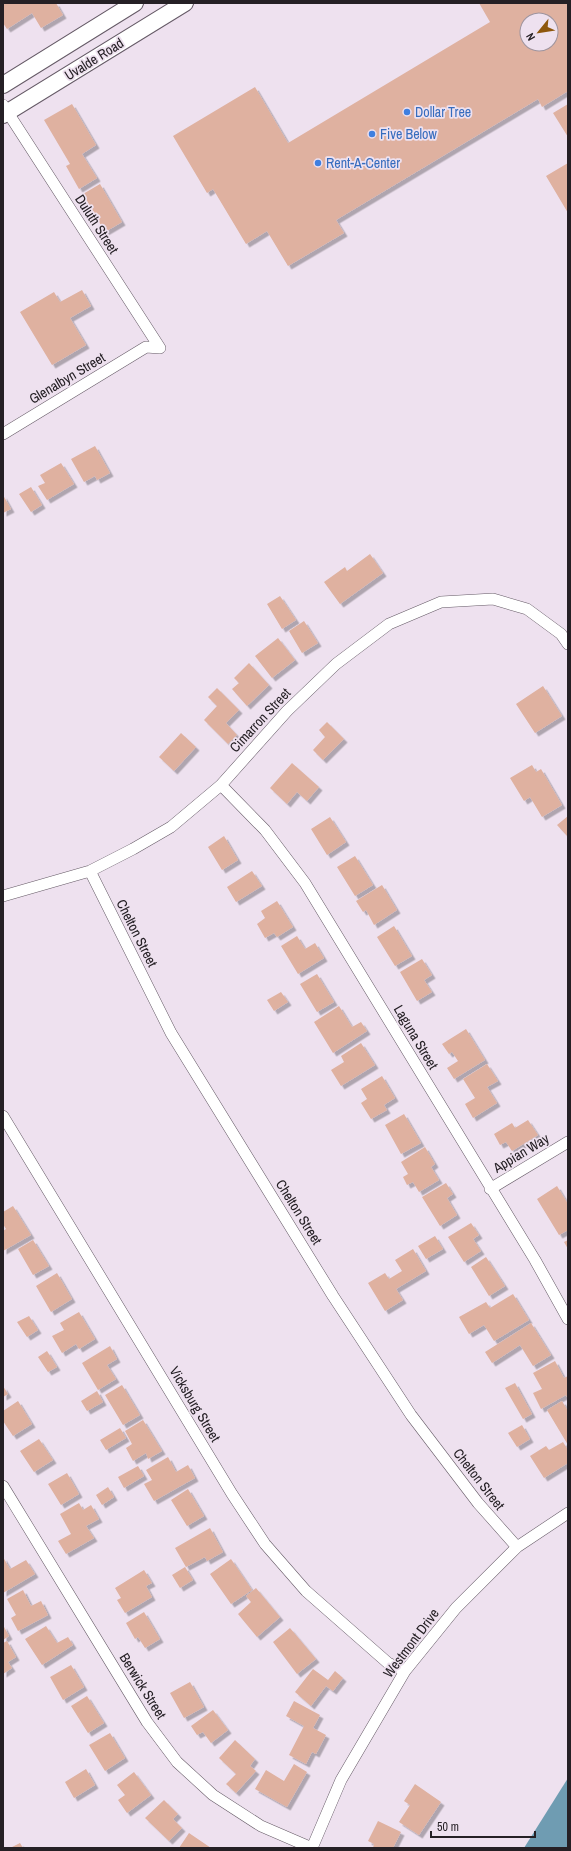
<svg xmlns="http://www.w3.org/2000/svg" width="571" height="1851" font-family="'Archivo Narrow',sans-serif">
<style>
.water{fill:#6f9cb2}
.building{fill:#dfb1a0;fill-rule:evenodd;filter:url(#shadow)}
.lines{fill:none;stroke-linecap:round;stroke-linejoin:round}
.street-casing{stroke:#655a66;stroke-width:12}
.secondary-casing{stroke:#655a66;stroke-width:18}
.street{stroke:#fff;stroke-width:11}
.secondary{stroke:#fff;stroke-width:16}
.shop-dot{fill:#3f7fe0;stroke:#eee1ef;stroke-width:1.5}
.labels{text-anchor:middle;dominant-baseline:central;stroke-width:3.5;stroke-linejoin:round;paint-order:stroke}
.street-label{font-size:14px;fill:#252025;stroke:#eee1ef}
.shop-label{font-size:14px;fill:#366cbe;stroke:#eee1ef;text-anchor:start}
</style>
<defs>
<filter id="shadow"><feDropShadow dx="3.5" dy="3.5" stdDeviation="0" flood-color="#0004"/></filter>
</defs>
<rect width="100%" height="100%" fill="#eee1ef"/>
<path class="water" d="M568,1778V1848H524Z"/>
<path class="building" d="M3,3H56L63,15L41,28L32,13L7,29L3,23Z
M479,3H568V91L542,107L538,99L336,220L344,233L288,266L267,231L246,244L213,189L207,193L173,136L255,87L288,143L490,22ZM527,20H551V44H527Z
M72,104L96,145L82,154L97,178L79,189L66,166L70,164L44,120Z
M568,104V137L553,113Z
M568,163V213L546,176Z
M100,184L122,222L105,232L83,194Z
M82,290L91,306L70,318L86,345L52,365L20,312L54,292L60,302Z
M95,446L110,473L97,480L95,476L84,482L71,459Z
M61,463L74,484L47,500L38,486L45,483L40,475Z
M31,487L42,505L31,512L19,494Z
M3,495L11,509L3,513Z
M370,554L383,573L340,604L324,582L345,567L347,571Z
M280,596L296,620L282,629L267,604Z
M304,621L318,643L302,653L289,631Z
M278,638L295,660L272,678L255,656Z
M249,663L269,685L247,706L232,689L239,683L234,678Z
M543,686L562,716L535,733L516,704Z
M217,688L239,710L226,723L237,735L228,744L204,720L217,706L208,697Z
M327,722L344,739L323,760L313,750L325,737L319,730Z
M181,733L196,747L174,771L159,757Z
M292,763L319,787L307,801L297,792L287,804L270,788Z
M532,765L536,772L541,769L562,805L542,817L530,797L524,801L510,778Z
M568,816V837L557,825Z
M330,817L346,842L327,855L311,829Z
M224,836L238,860L222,870L208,847Z
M355,856L373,885L355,896L337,867Z
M252,871L262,886L236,902L227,887Z
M382,885L397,910L374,925L366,910L363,912L356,901Z
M277,901L293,927L277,937L274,933L265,938L257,924L265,918L261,911Z
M394,926L412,956L395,966L377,937Z
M297,936L305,949L315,943L324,958L298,974L281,946Z
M422,959L432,975L424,980L432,992L417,1001L400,972Z
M317,974L334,1002L317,1012L300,984Z
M281,992L288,1002L274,1011L267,1000Z
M339,1006L352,1027L361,1022L367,1031L333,1053L314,1022Z
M466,1029L485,1060L454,1079L447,1068L458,1061L452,1052L449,1054L442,1044Z
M361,1043L375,1065L341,1086L331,1070L344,1062L341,1056Z
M487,1064L498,1081L487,1087L497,1103L473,1118L465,1104L475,1098L463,1079Z
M382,1076L395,1098L384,1105L387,1110L371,1119L361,1103L367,1099L361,1089Z
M404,1114L421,1143L401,1154L385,1125Z
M528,1120L538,1135L512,1151L506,1142L500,1145L494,1134L512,1123L515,1128Z
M425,1147L435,1164L431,1167L439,1180L419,1192L413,1182L407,1185L403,1177L408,1174L401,1162Z
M446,1183L453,1194L447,1198L457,1215L440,1226L422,1197Z
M557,1186L568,1204V1230L559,1235L537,1199Z
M13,1206L31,1235L3,1251V1231L6,1229L3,1224V1212Z
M471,1223L479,1235L473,1239L481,1251L464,1262L448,1237Z
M435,1236L443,1249L426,1259L418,1246Z
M33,1240L49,1266L33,1275L18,1249Z
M568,1240V1249L564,1242Z
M413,1249L426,1271L396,1289L403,1300L385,1311L368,1283L385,1273L389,1279L402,1271L395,1260Z
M486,1257L505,1286L489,1296L471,1267Z
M57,1273L72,1299L51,1312L36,1286Z
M513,1294L529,1320L494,1341L484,1325L469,1334L459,1317L486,1302L490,1308Z
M79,1312L95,1339L79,1349L76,1344L62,1353L52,1336L64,1330L60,1323Z
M29,1316L38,1330L27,1337L17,1322Z
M531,1323L551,1355L533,1366L520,1345L492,1363L485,1352Z
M110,1346L117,1359L107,1365L116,1379L98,1390L82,1363Z
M47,1351L57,1367L48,1372L38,1357Z
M555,1361L564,1378L568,1376V1399L566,1395L541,1409L533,1393L542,1389L533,1373Z
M515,1383L532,1414L523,1419L505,1388Z
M122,1385L140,1415L123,1425L105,1395Z
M3,1386L8,1394L3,1397Z
M97,1391L103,1402L87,1411L81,1401Z
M18,1401L32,1424L13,1436L3,1421V1411Z
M562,1401L568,1411V1445L547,1410Z
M143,1420L162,1451L148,1459L146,1453L133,1461L126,1448L132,1444L125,1431Z
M522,1425L530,1439L517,1447L508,1433Z
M120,1428L126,1438L106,1450L100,1440Z
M39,1439L53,1460L34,1472L20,1451Z
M563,1442L568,1450V1463L544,1478L530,1456L546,1446L549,1450Z
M168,1457L176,1472L188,1465L195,1478L154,1501L144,1484L152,1480L146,1470Z
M138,1466L144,1476L124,1488L118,1477Z
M67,1473L79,1494L61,1505L48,1484Z
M108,1487L114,1497L102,1505L96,1495Z
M188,1489L204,1516L187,1526L171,1500Z
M79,1503L83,1510L91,1505L99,1519L86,1526L94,1538L66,1554L58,1541L71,1534L60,1514Z
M210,1528L223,1552L207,1561L205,1557L186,1567L175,1548Z
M3,1557L10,1569L26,1560L35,1574L3,1593Z
M231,1559L252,1590L231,1604L210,1574Z
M185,1567L193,1580L180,1588L172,1575Z
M144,1570L152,1583L146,1586L152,1597L125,1613L117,1600L121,1598L115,1588Z
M256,1588L280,1617L257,1637L238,1614L251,1602L246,1596Z
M23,1590L31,1606L41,1601L48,1615L18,1631L11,1618L16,1615L7,1599Z
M144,1612L160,1639L145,1648L138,1637L135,1639L126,1623Z
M3,1625L9,1636L3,1640Z
M46,1626L57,1643L68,1637L73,1645L42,1665L25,1639Z
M290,1628L316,1659L297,1674L273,1642Z
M7,1641L16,1657L8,1662L12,1668L3,1674V1643Z
M71,1665L84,1687L63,1700L50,1677Z
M313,1669L328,1680L335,1671L343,1678L333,1691L326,1686L311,1706L295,1692Z
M190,1682L204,1707L184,1718L170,1693Z
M87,1696L104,1723L88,1733L71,1706Z
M294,1701L320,1715L313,1728L326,1735L316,1754L312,1752L306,1764L289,1755L304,1726L286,1716Z
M213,1710L228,1730L211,1743L203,1732L197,1735L191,1726Z
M110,1733L125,1758L105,1771L89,1745Z
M235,1740L255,1759L250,1766L256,1771L236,1793L226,1784L236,1774L219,1758Z
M294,1764L307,1772L287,1807L255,1789L266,1770L284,1781Z
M86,1769L95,1785L74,1798L65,1782Z
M134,1772L151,1795L127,1813L118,1800L125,1795L117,1785Z
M415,1784L441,1802L419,1835L399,1822L410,1805L404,1801Z
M164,1800L178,1814L173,1819L182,1828L169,1841L145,1818Z
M378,1821L401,1832L393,1848H373L374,1844L368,1841Z
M189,1833L211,1848H179Z
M20,1843L23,1848H10Z"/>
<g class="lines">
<g class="street-casing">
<path id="street" d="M3,105L160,348L146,347L3,434
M221,785L265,830L305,883L535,1260L568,1319
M90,871L171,1033L333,1296L411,1415L478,1503L517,1547
M3,896L90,871L133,849L171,827L221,785L287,711L336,664L389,624L441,602L493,599L527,609L561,634L568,644
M3,1116L232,1494L265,1544L306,1591L388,1663L405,1671
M490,1189L568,1142
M3,1486L147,1722L177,1762L213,1795L261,1826L312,1848
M312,1848L341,1780L405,1671L456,1608L517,1547L568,1513"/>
</g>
<g class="secondary-casing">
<path id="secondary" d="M3,85L135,3
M3,115L185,3"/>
</g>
<use href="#street" class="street"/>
<use href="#secondary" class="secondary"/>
</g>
<g class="shop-dot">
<circle cx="407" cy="112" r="4"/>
<circle cx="372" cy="134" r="4"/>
<circle cx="318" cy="163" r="4"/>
</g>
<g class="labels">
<g class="street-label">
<text transform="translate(94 59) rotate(-32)">Uvalde Road</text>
<text transform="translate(97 224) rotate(57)">Duluth Street</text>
<text transform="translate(67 378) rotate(-31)">Glenalbyn Street</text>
<text transform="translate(260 720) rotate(-47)">Cimarron Street</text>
<text transform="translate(137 933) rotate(63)">Chelton Street</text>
<text transform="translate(416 1037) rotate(59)">Laguna Street</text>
<text transform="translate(521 1153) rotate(-31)">Appian Way</text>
<text transform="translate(299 1212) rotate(58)">Chelton Street</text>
<text transform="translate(195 1404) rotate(59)">Vicksburg Street</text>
<text transform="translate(479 1479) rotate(52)">Chelton Street</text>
<text transform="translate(411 1643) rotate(-53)">Westmont Drive</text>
<text transform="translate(143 1686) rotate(58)">Berwick Street</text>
</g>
<g class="shop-label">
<text x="415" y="112">Dollar Tree</text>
<text x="380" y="134">Five Below</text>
<text x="326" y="163">Rent-A-Center</text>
</g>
</g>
<rect width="571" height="1851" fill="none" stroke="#252025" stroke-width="8"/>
<g transform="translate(539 32) rotate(240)"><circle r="19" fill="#eee1ef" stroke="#9e949e"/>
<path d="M0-3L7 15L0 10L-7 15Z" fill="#8e570d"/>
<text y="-6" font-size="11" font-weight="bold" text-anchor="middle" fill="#252025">N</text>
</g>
<path d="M431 1831v6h104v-6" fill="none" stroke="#252025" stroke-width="2"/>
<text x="437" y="1831" font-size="12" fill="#252025" stroke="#eee1ef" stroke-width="3" paint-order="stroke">50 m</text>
</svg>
